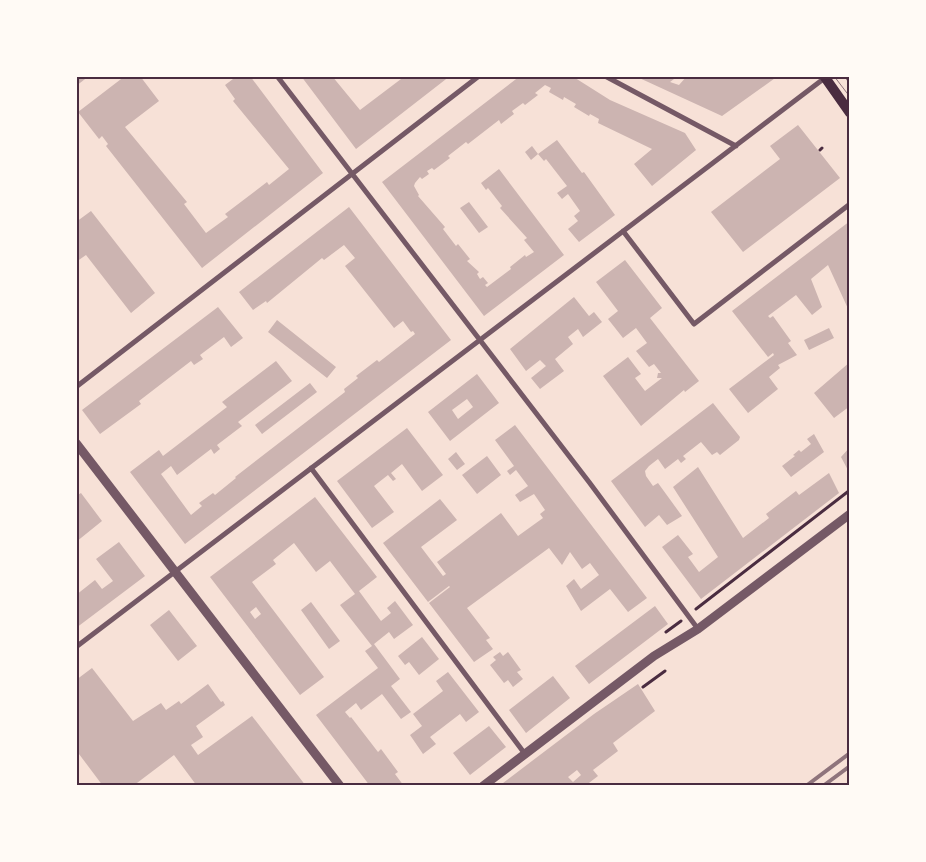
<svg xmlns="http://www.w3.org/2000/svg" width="926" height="862" font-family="Inter,sans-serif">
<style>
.building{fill:#ccb4b1;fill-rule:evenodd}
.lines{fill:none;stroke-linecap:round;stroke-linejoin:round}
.path{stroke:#4a2c40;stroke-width:3}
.minor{stroke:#755966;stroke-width:5}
.tertiary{stroke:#755966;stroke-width:9}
.secondary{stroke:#4a2c40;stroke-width:10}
.tram{stroke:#8f747c;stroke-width:1}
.rail{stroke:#8f747c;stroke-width:4}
.neatline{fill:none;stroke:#4a2c40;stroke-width:2}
</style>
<rect width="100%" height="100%" fill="#f7e1d7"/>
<path class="building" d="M76,76H89L76,86Z
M125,76H140L159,101L125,127L187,202L184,204L206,233L228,217L225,214L267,182L269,185L289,169L233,101L235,99L225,85L237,76H250L323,173L202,268L106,146L108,144L102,136L99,139L78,112Z
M301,76H332L360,110L405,76H450L356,149Z
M520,76H572L610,100L685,133L696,150L652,186L634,164L652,149L598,123L599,119L590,114L589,116L574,107L576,104L564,97L563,100L549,92L551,88L545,85L535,93L538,95L525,105L523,103L512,111L514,114L501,124L499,120L468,144L466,142L448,156L450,158L434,170L432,168L427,171L429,174L422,179L420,177L415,183L414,186L419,195L418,196L445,227L443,229L456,246L458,244L470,259L467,261L479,272L477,274L480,279L483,277L488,283L485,285L487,287L511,269L510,267L525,255L526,257L534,252L524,240L527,238L500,208L502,206L488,188L486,190L481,183L499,169L564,255L484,316L382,182Z
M635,76H678L670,82L679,85L687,76H778L722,116Z
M798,125L840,178L743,252L711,212L780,159L770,146Z
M557,140L582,173L584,172L615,215L579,242L568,229L578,221L574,216L580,211L568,194L562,199L557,193L567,186L546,159L544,161L538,154Z
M532,146L538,154L531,160L525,152Z
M469,202L488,227L479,233L460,208Z
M349,207L451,340L185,544L130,472L159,450L163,456L227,407L222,402L276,361L292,381L238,422L242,426L217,445L220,449L214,454L211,449L177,475L171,466L161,474L191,515L202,506L199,503L213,493L215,495L236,478L235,477L345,392L344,389L358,378L356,376L377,360L379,362L415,334L413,331L411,332L403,321L394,328L345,266L355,258L344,245L324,260L322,258L267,303L266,301L253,310L239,292Z
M91,211L155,293L131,313L86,255L76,262V222Z
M850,221V313L828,265L811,279L822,307L812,315L796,295L768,316L770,318L773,316L791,341L788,343L797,355L778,365L780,368L769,377L778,389L748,413L729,389L774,355L773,353L768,357L732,311Z
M625,260L662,308L650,318L699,381L685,392L684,390L641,426L603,376L628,357L641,374L635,378L645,391L662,378H657L658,373H661L654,364L649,367L636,351L647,343L636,328L623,338L608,319L618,311L596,282Z
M574,297L589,316L594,312L602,322L583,337L578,329L568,337L573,344L555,359L564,371L540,389L531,378L546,366L540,360L526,371L510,349Z
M218,307L243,338L231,347L224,337L200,355L203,359L194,365L191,361L139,401L141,404L100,434L82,410Z
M277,320L336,367L327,378L268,332Z
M829,328L834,338L809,350L804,340Z
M850,362V406L834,418L814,393Z
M477,374L499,403L450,441L428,412ZM467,399L473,407L458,419L452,410Z
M310,383L317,392L262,434L255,425Z
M713,403L740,437L739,440L720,455L717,452L712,455L701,442L683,456L686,459L681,463L678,459L665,469L658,459L649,466L645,471L646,476L653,486L658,483L682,516L667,525L659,515L645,527L611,481Z
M515,425L647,598L628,612L610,589L581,611L566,586L574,579L581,589L599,575L590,563L582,569L570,552L562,565L549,548L467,608L490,638L486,640L493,649L474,662L429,603L450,587L449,586L428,602L383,543L440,499L457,520L421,547L443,576L446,574L437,562L501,513L518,536L543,518L540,514L545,510L534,494L520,502L515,495L528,486L516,470L510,475L507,471L514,466L495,440Z
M407,428L443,475L422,491L402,464L391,473L396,479L393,481L388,475L374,486L394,512L372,528L337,481Z
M814,434L824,452L791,477L782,466L795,456L793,455L799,450L801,452L811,444L807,439Z
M850,447V474L841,457Z
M456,452L465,464L457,470L448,459Z
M487,456L501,475L477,494L462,475Z
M698,467L743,538L769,518L766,514L796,491L799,495L829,473L839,493L701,599L662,547L678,535L693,554L688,557L699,572L718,557L673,487Z
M81,493L102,521L76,542V496Z
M315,497L377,577L359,591L381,621L391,613L387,608L395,601L413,625L394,639L389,632L374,644L400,679L391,686L411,712L401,719L382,694L361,710L356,703L345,712L350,718L351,717L378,752L381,749L398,772L395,774L404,786H370L316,715L378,668L365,651L372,646L340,605L355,594L330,561L316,572L294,543L273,560L276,564L252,582L324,677L300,695L210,577ZM256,607L261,614L255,619L250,612Z
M119,542L145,576L76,628V595L95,580L102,589L113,581L96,559Z
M311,602L340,641L329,649L301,610Z
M655,606L668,624L589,684L575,666Z
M169,610L197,646L178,661L150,625Z
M422,637L439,659L419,675L409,662L405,665L398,656Z
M500,652L503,656L508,652L521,670L517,672L523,679L513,687L508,680L504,683L490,665L496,660L493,657Z
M92,668L133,721L161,703L166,710L179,701L181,704L208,684L221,702L223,701L225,705L196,726L203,737L191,745L198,755L252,716L306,786H197L174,755L133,786H103L76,750V680Z
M448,672L479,712L466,722L460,714L430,737L436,744L423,754L410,735L422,726L413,714L443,691L436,681Z
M553,676L570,698L526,733L509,710Z
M638,684L655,711L613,743L618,751L593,770L598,776L585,786H499L594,714ZM577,770L581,775L573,782L568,777Z
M489,726L506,747L470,775L453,753Z"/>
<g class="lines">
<path class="path" d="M820,150L822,148
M696,609L850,490
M666,632L681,621
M643,687L665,671"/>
<path class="minor" d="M277,76L589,482L698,629
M605,76L736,146
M623,231L694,324L850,204
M76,387L479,76
M311,468L525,754
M76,647L826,77"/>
<path class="tertiary" d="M76,443L340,786
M483,786L654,656L698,629L850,514"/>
<path class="secondary" d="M824,76L850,113"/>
<path class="tram" d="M834,76L850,97
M844,76L850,84"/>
<path class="rail" d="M806,786L850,753
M823,786L850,766"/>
</g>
<rect width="926" height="862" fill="none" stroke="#fffaf5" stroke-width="155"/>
<rect x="78" y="78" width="770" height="706" class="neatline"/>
</svg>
